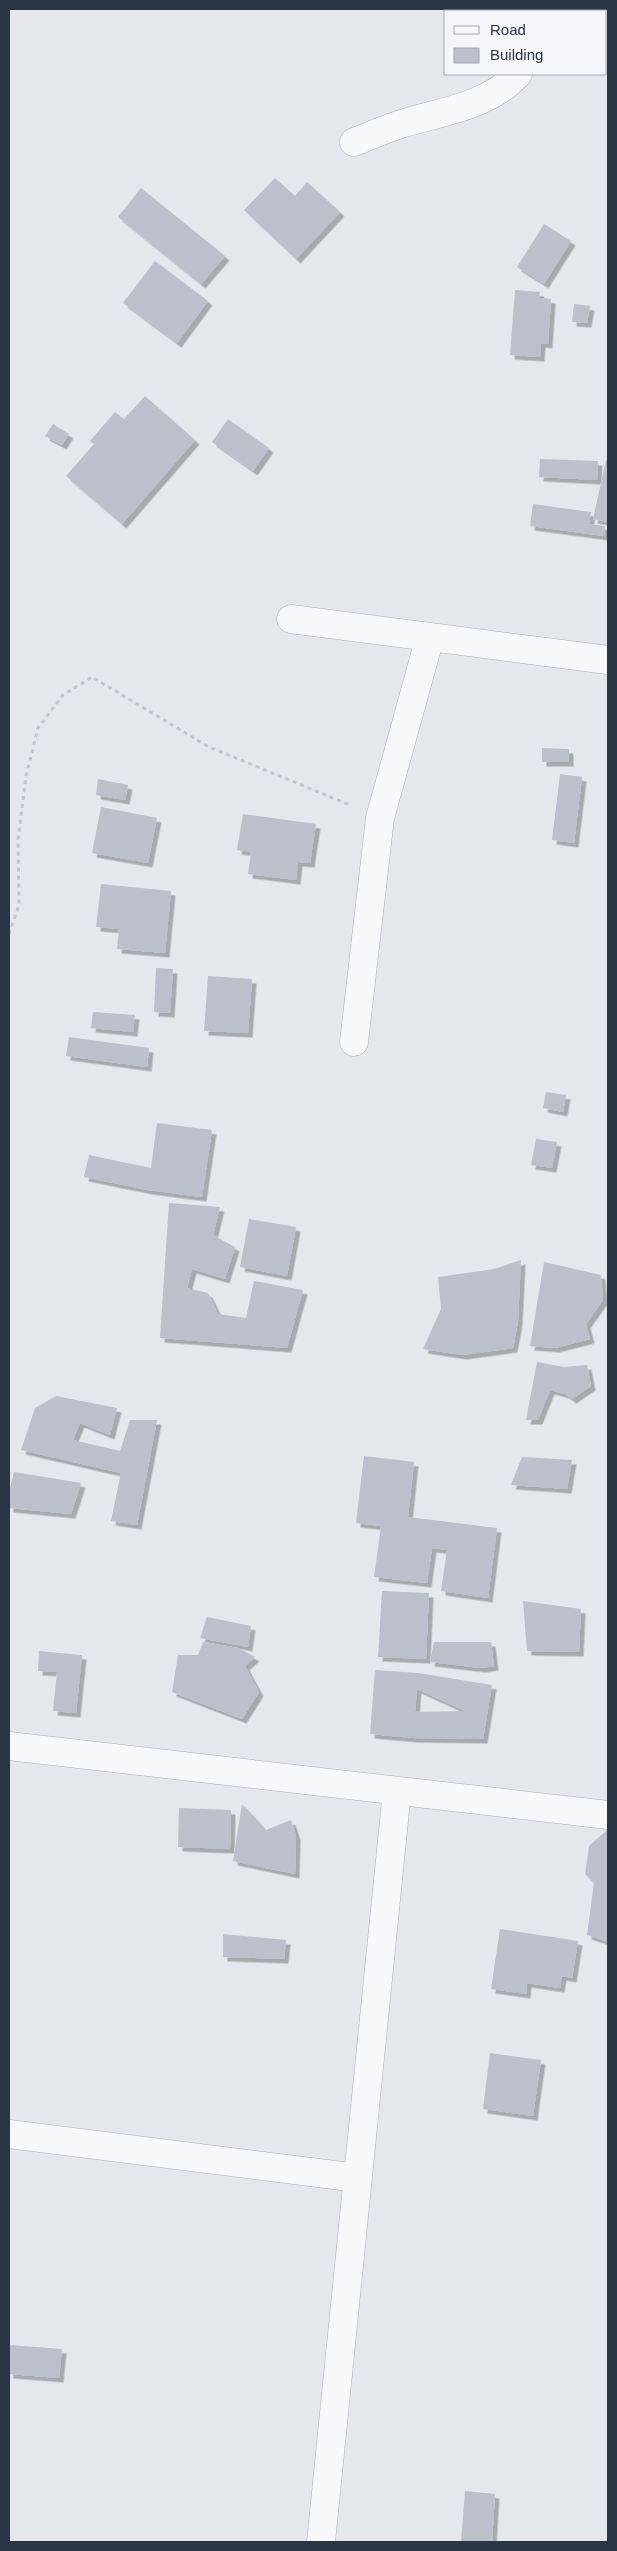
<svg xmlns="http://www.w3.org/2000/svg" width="617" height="2551" font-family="Helvetica,sans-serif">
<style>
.building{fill:#bbc0ca;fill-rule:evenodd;filter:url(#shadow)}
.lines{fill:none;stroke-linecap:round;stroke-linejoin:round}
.minor-casing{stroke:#a9aeb7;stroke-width:29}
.path{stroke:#c2c5cb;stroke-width:3;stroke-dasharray:4 4;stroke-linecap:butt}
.minor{stroke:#f7f8fa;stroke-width:28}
</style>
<defs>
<filter id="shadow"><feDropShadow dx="4.5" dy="4.5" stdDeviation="0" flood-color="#0004"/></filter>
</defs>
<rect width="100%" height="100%" fill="#e4e7ec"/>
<path class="building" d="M275,178L295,196L307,182L340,212L296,259L244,210Z
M141,188L225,256L201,284L118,217Z
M544,224L571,241L544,284L517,267Z
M155,261L208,301L177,343L123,303Z
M515,290L540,292L539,298L551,299L548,344L541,343L540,357L510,355Z
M574,304L590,306L587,323L572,322Z
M145,396L195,440L122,524L66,476L94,444L90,441L115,412L124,419Z
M228,419L269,448L253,471L212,442Z
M53,424L69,434L62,445L45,436Z
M540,459L598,461L597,480L539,477Z
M606,460H608V522L593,519Z
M533,504L591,512L589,524L605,526L604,536L530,526Z
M542,748L569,749V762H542Z
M560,774L582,777L574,843L552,840Z
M98,779L128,785L125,800L96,795Z
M101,807L157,818L148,863L92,853Z
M243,814L316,824L310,863L298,862L296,880L248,874L251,852L237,850Z
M101,884L171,891L165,953L117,949L119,929L96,927Z
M156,968L173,969L170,1013L154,1012Z
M208,976L252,979L248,1033L204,1031Z
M93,1012L135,1015L133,1032L91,1028Z
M69,1037L149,1048L147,1067L66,1056Z
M546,1092L566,1095L563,1112L543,1108Z
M157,1123L212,1130L202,1197L148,1190L84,1177L89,1155L151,1168Z
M536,1139L557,1142L552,1168L531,1165Z
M169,1203L220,1207L213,1235L235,1247L225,1279L192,1269L187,1288L208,1293L218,1314L246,1318L254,1281L303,1290L287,1348L160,1338Z
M249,1219L296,1227L287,1276L240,1267Z
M521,1260L518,1321L513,1348L462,1355L423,1349L441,1309L438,1277L494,1269Z
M544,1262L601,1275L603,1300L586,1324L590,1339L555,1348L530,1346Z
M537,1362L564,1367L587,1365L591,1386L572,1399L565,1394L550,1390L538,1420H526Z
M56,1396L117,1408L110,1435L80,1423L73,1440L120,1451L130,1420H157L137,1525L111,1521L121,1473L21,1450L35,1408Z
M364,1456L414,1462L408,1517L497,1528L488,1598L441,1591L447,1550L432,1548L427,1583L374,1577L381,1526L356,1523Z
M522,1457L572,1460L567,1489L511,1485Z
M14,1472L81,1483L71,1514L9,1508V1492Z
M382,1591L429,1593L426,1659L378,1657Z
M523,1601L581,1609L579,1652L527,1651Z
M207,1617L251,1626L248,1647L200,1638Z
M203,1642L238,1648L255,1657L245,1666L259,1692L242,1719L172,1692L178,1655H198Z
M434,1642H491L494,1666L481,1668L430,1662Z
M39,1651L82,1655L76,1713L53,1711L57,1672L38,1671Z
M375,1670L418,1673L492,1685L483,1739L413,1738L370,1734ZM417,1689L465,1711L415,1712Z
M242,1804L266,1830L291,1820L296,1836L295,1874L233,1861Z
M179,1808L231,1810L230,1849L178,1847Z
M608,1829V1942L587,1935L594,1883L585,1874L589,1846Z
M500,1929L578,1941L572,1978L562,1976L560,1988L527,1983L526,1994L491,1989Z
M223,1934L286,1940L284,1959L223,1957Z
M490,2053L541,2060L533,2116L483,2109Z
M9,2345L62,2349L59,2378L9,2374Z
M465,2491L495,2494L492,2542H461Z"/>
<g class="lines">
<g class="minor-casing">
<path id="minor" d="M551,11L553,9
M354,142C370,136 385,129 401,124C442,111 487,107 518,74
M291,619L608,660
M354,1042L380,818L430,637
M9,1746L608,1815
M9,2134L358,2178
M321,2542L397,1791"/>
</g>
<path class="path" d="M9,934L19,905L18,839L26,776L38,728L63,695L92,677L209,747L350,805"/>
<use href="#minor" class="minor"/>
</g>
<rect width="617" height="2551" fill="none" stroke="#2b3445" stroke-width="20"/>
<rect x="444" y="10" width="162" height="65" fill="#f4f6f9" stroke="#a4a8b1"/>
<rect x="454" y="26" width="25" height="8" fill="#f7f8fa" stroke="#a4a8b1"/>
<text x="490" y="35" font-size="15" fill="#2b3445">Road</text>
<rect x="454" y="48" width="25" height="15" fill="#bbc0ca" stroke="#a4a8b1"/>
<text x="490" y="60" font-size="15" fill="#2b3445">Building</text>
</svg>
